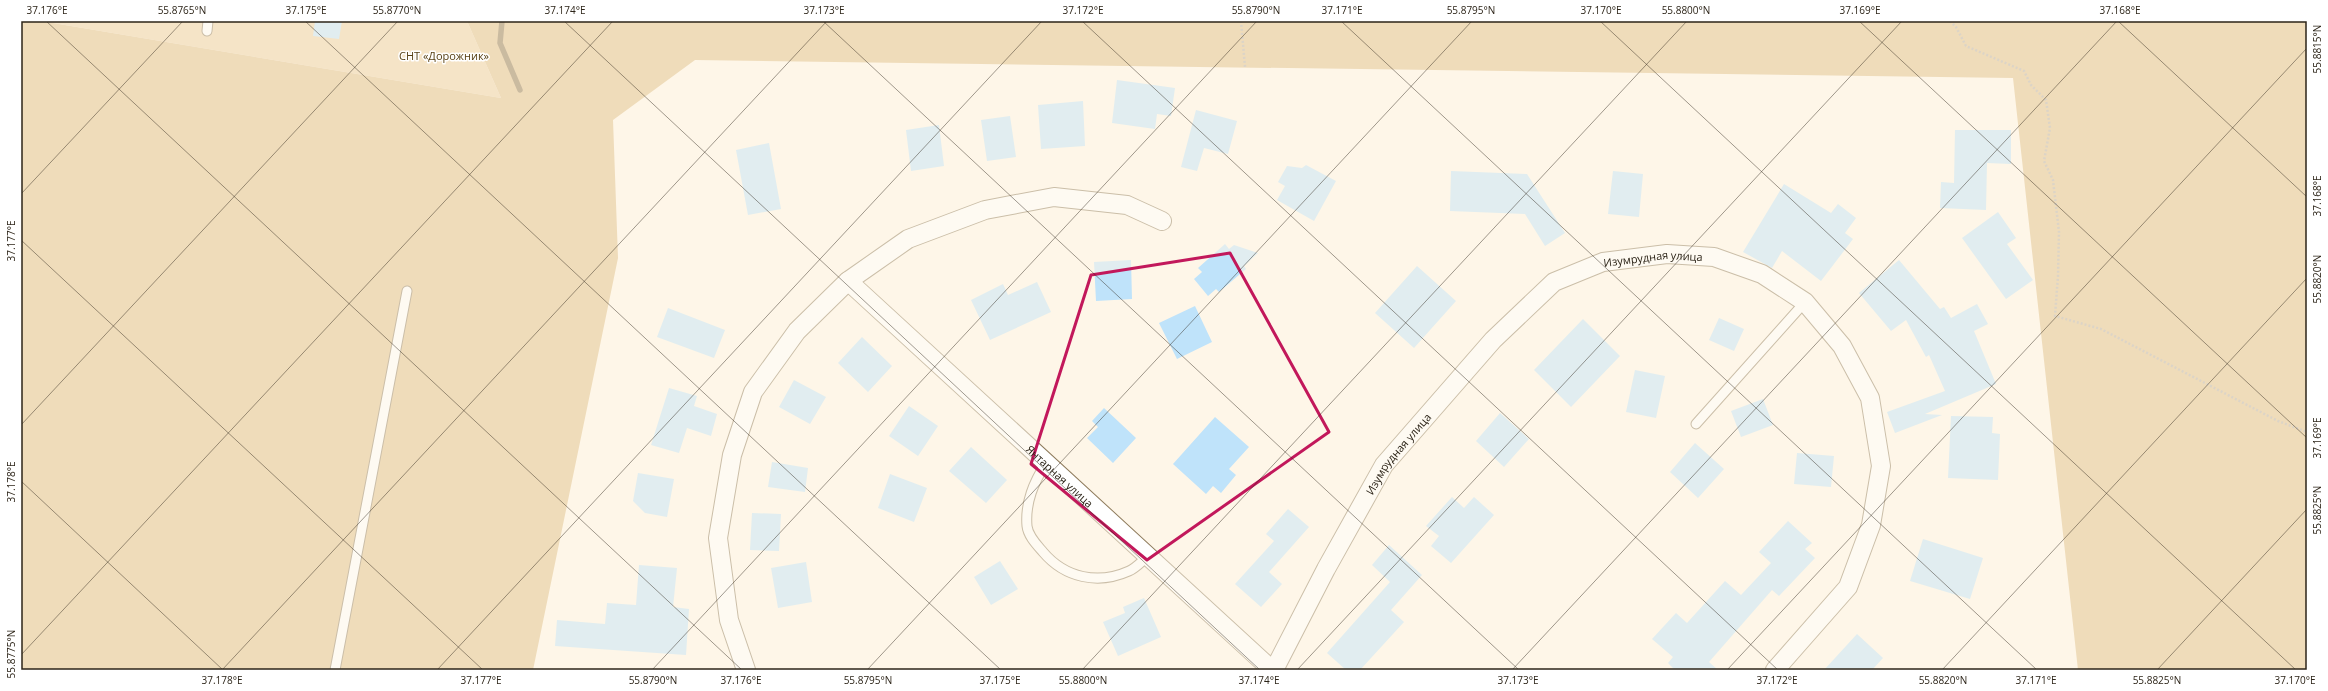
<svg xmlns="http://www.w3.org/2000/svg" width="2328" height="691" font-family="'Open Sans',sans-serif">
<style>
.green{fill:#ebcea0}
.forest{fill:#debc84}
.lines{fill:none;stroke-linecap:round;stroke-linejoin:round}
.stream{stroke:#8d734a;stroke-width:5.5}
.building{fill:#bfe3fa}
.lane-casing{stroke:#8e7b5c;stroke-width:11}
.street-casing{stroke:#8e7b5c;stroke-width:20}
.path{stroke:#b4ac9f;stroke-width:2.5;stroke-dasharray:2 2;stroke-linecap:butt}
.lane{stroke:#fff;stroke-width:9}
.street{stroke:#fff;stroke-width:18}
.marked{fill:none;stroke:#c2185b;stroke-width:3;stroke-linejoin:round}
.ticks{fill:none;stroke:#2c2418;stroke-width:1;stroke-opacity:0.45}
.labels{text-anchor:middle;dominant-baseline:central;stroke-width:3;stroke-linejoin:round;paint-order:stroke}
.park-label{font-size:11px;fill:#574014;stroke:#fff}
.street-label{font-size:11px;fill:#2c2418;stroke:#fff}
.neatline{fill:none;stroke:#2c2418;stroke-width:1.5}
.ticks-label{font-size:10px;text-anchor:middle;fill:#2c2418}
</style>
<rect width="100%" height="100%" fill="#fef6e8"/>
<path class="green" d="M41,21H467L501,98Z"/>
<path class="forest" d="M21,21H41L501,98L467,21H2307V670H2078L2013,78L695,60L613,120L618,258L533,670H21Z"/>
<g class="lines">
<path class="stream" d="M502,21L500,43L520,90"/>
</g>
<path class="building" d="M315,21H342L339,39L313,36Z
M1117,80L1175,88L1171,116L1157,114L1155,129L1112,123Z
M1083,101L1085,146L1041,149L1038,105Z
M1196,110L1237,121L1228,154L1204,148L1197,171L1181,167Z
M1010,116L1016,157L987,161L981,120Z
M939,125L944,166L911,171L906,130Z
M1955,130H2011V164L1987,163L1986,210L1940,208L1941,182L1954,183Z
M769,143L781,209L748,215L736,150Z
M1306,165L1336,181L1314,221L1277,200L1285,186L1278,182L1287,166L1302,168Z
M1451,171L1527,174L1565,233L1545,246L1525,214L1450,211Z
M1613,171L1643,174L1639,217L1608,214Z
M1784,184L1831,213L1838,204L1856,218L1845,233L1853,239L1821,281L1782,251L1772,268L1743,252Z
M1998,212L2016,238L2007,244L2033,280L2006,299L1962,238Z
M1225,244L1229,249L1234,245L1258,253L1244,266L1246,269L1219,292L1216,289L1208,296L1194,279L1202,272L1198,268Z
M1131,260L1132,299L1096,301L1094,262Z
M1899,260L1940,309L1944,307L1951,318L1977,304L1988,324L1974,331L1996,384L1925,414L1942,415L1895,433L1887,412L1945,391L1929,355L1926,357L1906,320L1891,331L1859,293Z
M1417,266L1456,301L1414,348L1375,313Z
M1037,282L1051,312L990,340L971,300L1003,284L1008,295Z
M1195,306L1212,342L1177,359L1159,323Z
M668,308L725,330L714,358L657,337Z
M1719,318L1744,329L1734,351L1709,340Z
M1583,319L1620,356L1571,407L1534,370Z
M862,337L892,366L868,392L838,363Z
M1635,370L1665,376L1656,418L1626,412Z
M794,380L826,397L810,424L779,407Z
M669,388L697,396L694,406L717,414L711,436L687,428L679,453L651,445Z
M1763,399L1773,425L1741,437L1731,411Z
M909,406L938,426L918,456L889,436Z
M1104,408L1136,438L1113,463L1087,438L1098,427L1092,421Z
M1500,413L1529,439L1504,467L1476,441Z
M1951,416L1993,417L1992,433L2000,434L1998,480L1948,478Z
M1215,417L1249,447L1229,469L1236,475L1221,493L1213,486L1206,494L1173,464Z
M1695,443L1724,469L1698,498L1670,472Z
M971,447L1007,480L986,503L949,471Z
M1797,453L1834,456L1831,487L1794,484Z
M772,462L808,468L805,492L768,487Z
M638,473L674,479L667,517L645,513L633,501Z
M890,474L927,488L914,522L878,508Z
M1452,497L1464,508L1474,497L1494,515L1451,563L1431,546L1439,536L1426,526Z
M1288,509L1309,527L1269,572L1282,584L1261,607L1235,584L1274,541L1266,534Z
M752,513L781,514L779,551L750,550Z
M1788,521L1812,543L1805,549L1815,558L1779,596L1772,590L1709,662L1718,670H1675L1668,663L1673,657L1652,639L1676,613L1687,623L1725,581L1741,595L1771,563L1759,552Z
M1923,539L1983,558L1970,599L1910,581Z
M1389,545L1422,575L1391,610L1404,622L1360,670H1346L1327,653L1390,582L1372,565Z
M1000,561L1018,589L991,605L974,577Z
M806,562L812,602L778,608L771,568Z
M639,565L677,568L673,607L689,609L686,655L555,646L557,620L605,624L607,603L636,605Z
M1144,598L1161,637L1118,656L1103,622L1125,613L1123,607Z
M1857,634L1883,658L1872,670H1824Z"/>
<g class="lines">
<g class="lane-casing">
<path id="lane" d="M207,31L208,21
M1696,424L1805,302
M1046,463C1034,482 1025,502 1027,526C1028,536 1037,545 1043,552C1065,578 1098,585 1129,571C1136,568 1142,561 1148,556
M335,670L407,291"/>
</g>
<g class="street-casing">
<g id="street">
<path id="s1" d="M848,281L1272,670"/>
<path d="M746,670L729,620L718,538L732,455L753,392L797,331L848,281L908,239L985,210L1054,197L1127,205L1162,221"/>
<path id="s2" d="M1274,670L1326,569L1384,465L1493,340L1554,282L1603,262L1667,254L1714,257L1762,274L1805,302L1842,346L1870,398L1881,466L1871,525L1848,587L1775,670"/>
</g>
</g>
<path class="path" d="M1241,21L1245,67
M1950,21L1956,27L1966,46L2024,71L2031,85L2046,100L2050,128L2044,161L2053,180L2059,232L2058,276L2055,316L2101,329L2278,421L2307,432"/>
<use href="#lane" class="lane"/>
<use href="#street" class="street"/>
</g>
<path d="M0 0H2328V691H0ZM1230,253L1329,432L1147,560L1031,464L1091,275Z" fill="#fef6e8" fill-opacity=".55" fill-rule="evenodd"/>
<path class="marked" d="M1230,253L1329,432L1147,560L1031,464L1091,275Z"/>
<path class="ticks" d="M46,21L742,670M305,21L1001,670M564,21L1260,670M823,21L1519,670M1082,21L1778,670M1341,21L2037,670M1600,21L2296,670M1859,21L2307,438M2118,21L2307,197M21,194L183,21M21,240L483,670M21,425L398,21M21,481L223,670M21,655L613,21M222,670L827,21M437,670L1042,21M652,670L1257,21M867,670L1472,21M1082,670L1687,21M1297,670L1902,21M1512,670L2117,21M1727,670L2307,48M1942,670L2307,278M2157,670L2307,509"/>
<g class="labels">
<g class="park-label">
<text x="444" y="55">СНТ «Дорожник»</text>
</g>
<g class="street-label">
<text stroke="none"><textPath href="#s2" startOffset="586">Изумрудная улица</textPath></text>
<text stroke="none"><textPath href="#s2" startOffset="250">Изумрудная улица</textPath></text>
<text stroke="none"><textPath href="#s1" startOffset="288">Янтарная улица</textPath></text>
</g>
</g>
<rect width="2328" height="691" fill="none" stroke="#ffffff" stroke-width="44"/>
<rect x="22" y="22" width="2284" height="647" class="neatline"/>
<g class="ticks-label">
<text x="47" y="14">37.176°E</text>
<text x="182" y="14">55.8765°N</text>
<text x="306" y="14">37.175°E</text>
<text x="397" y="14">55.8770°N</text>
<text x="565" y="14">37.174°E</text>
<text x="824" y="14">37.173°E</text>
<text x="1083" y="14">37.172°E</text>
<text x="1256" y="14">55.8790°N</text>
<text x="1342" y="14">37.171°E</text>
<text x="1471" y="14">55.8795°N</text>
<text x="1601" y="14">37.170°E</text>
<text x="1686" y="14">55.8800°N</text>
<text x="1860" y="14">37.169°E</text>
<text x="2120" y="14">37.168°E</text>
<text transform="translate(2317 49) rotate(-90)" y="4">55.8815°N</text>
<text transform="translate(2317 196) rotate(-90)" y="4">37.168°E</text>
<text transform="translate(11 241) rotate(-90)" y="4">37.177°E</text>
<text transform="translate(2317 279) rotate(-90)" y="4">55.8820°N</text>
<text transform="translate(2317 438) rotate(-90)" y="4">37.169°E</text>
<text transform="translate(11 482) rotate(-90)" y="4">37.178°E</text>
<text transform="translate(2317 510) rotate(-90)" y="4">55.8825°N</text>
<text transform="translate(11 654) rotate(-90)" y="4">55.8775°N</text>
<text x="222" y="684">37.178°E</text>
<text x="481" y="684">37.177°E</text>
<text x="653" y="684">55.8790°N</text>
<text x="741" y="684">37.176°E</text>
<text x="868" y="684">55.8795°N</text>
<text x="1000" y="684">37.175°E</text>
<text x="1083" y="684">55.8800°N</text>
<text x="1259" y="684">37.174°E</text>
<text x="1518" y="684">37.173°E</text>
<text x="1777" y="684">37.172°E</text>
<text x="1943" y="684">55.8820°N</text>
<text x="2036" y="684">37.171°E</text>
<text x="2157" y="684">55.8825°N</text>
<text x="2295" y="684">37.170°E</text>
</g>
</svg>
